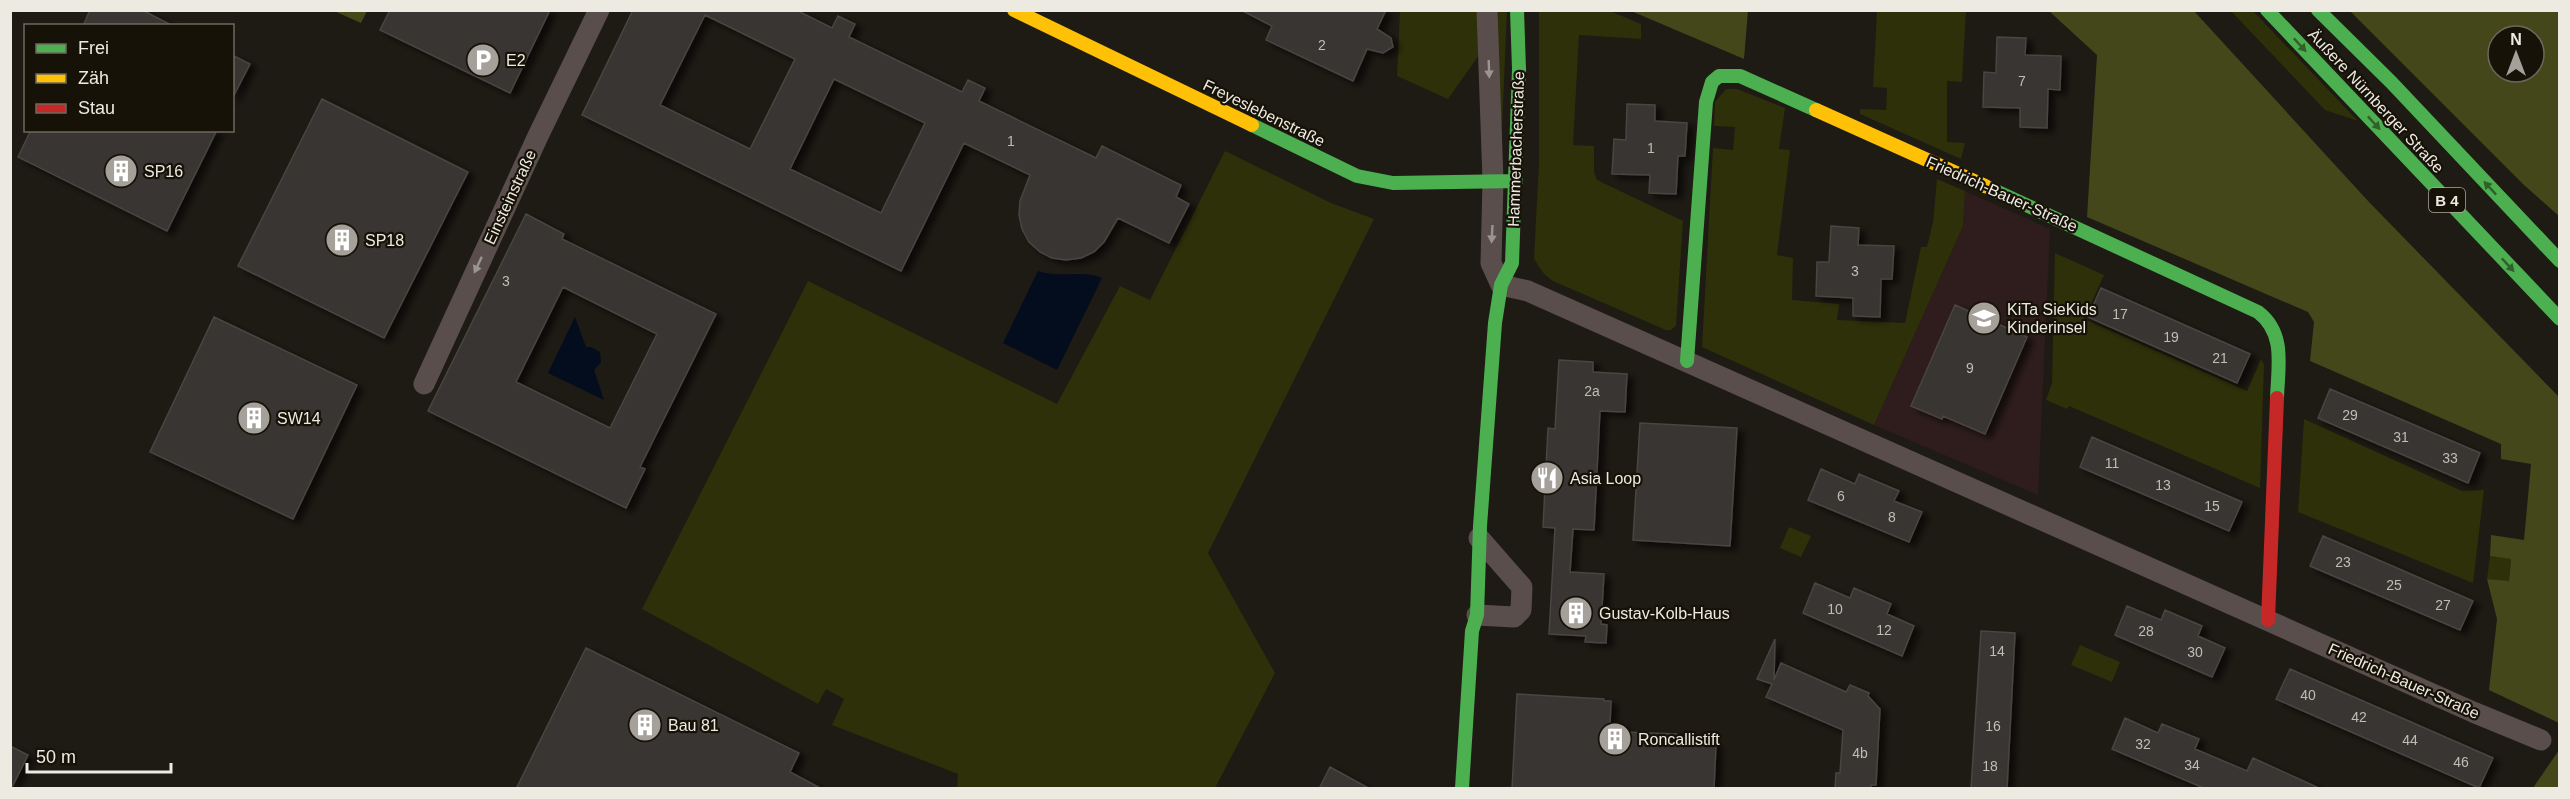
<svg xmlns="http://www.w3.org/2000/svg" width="2570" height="799" font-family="Arial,sans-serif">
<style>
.education{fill:#2e1d1c}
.green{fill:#2e3009}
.forest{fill:#43471a;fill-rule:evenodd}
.water{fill:#030d1e}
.building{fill:#383530;stroke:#494541;stroke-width:1.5;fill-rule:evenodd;filter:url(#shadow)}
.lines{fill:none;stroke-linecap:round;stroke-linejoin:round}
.street{stroke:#5a4e4d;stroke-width:21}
.fast{stroke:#4caf50;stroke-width:14}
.slow{stroke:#ffc107;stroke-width:14}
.jam{stroke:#c62828;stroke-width:14}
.oneway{fill:#32602c}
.oneway2{fill:#9c9490}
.labels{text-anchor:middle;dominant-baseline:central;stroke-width:4.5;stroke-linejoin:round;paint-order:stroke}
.number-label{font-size:14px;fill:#c0bdb6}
.shield{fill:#171208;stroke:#ada9a1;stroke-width:1.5}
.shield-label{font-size:15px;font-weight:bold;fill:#edeae2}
.poi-label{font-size:16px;fill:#edeae2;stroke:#171208;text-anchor:start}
.street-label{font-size:16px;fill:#edeae2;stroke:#171208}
</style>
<defs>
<filter id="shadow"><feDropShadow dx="6" dy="4" stdDeviation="3" flood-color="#0009"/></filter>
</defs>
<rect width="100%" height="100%" fill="#1e1a14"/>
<path class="education" d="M1965,191L2050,229L2038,495L1874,425L1963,226Z"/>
<path class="green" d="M1400,11H1477L1479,55L1448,99L1397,76Z
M1496,11H1507L1501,153Z
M1539,11H1610L1641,24V39L1579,35L1573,145L1594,146V172L1597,180L1683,221L1676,326L1671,330H1666L1553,281L1544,274L1534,259L1539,162Z
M1877,11H1966L1962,82L1947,81V142L1965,143L1961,159L1860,114V109L1886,110L1887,88L1873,87Z
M2231,11H2253L2358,121L2325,110Z
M1726,89H1737L1785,108L1779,149L1790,150L1777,255L1793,258L1792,300L1839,304L1837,320L1905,323L1921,247H1927L1933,222L1937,179L1965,191L1963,226L1874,425L1702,347L1713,148L1733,150L1735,127L1714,126L1715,102Z
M1225,151L1331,203L1374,219L1208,553L1275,673L1215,788H957L958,774L832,725L844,699L826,689L818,704L642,609L808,281L1057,404L1120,286L1150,300Z
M2055,253L2104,275L2084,319L2247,391L2261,359L2264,365L2260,488L2069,406L2067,409L2046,400L2052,383Z
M2304,419L2462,491L2484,490L2473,583L2298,512Z
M1789,527L1811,536L1801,557L1780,548Z
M2490,556L2511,558L2509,582L2487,579Z
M2080,645L2120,662L2112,682L2071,665Z"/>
<path class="forest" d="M334,11H367L361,23Z
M1631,11H1748L1744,59Z
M2049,11H2194L2369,202L2559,397V723L2489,690L2497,619L2487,579L2509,581L2511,559L2490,556L2491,535L2524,540L2531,464L2501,459V444L2310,361L2314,322L2308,312L2087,217L2097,55Z
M2350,11H2559V216L2524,185ZM2498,36H2534V72H2498Z
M2559,750V788H2533Z"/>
<path class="water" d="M1038,271C1063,279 1082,269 1102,278L1057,370L1003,343Z
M575,317L586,347H591L600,352L601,362L594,370L604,400L548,373Z"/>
<path class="building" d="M90,10H142L173,26H83Z
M390,10H550L510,93L380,30Z
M633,10H796L832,28L838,16L855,24L849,37L962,92L968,80L985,88L979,101L1096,158L1102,146L1181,185L1176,197L1189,204L1169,243L1118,218L1104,242L1094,252L1081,258L1066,260L1052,258L1040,252L1029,242L1022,229L1019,215L1020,201L1030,175L964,143L901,271L582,115ZM705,15L795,59L750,149L660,105ZM834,79L925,123L881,213L790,169Z
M1241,10H1386L1377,29L1391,38L1393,47L1383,53L1367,49L1353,81L1266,40L1272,26Z
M1997,37L2026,38L2025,55L2061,56L2060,90L2048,89L2047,128L2020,127V108L1983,107L1984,72L1996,73Z
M232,55L250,64L232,99Z
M322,99L468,172L384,338L238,266Z
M1627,104L1655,105V121L1687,123L1685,156H1678L1676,194L1649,193L1650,175L1612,174L1614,139L1626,140Z
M31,130H217L167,231L18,157Z
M526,214L564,234L562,239L716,314L640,467L645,469L626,508L428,411ZM563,287L657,334L610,428L516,382Z
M1831,226L1859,228L1858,245L1894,246L1892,279H1881L1880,317L1853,316V298L1816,296L1817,262H1829Z
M2101,288L2250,354L2237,383L2088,317Z
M1955,305L2027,337L1985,434L1943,416L1942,419L1911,406Z
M214,317L357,385L293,519L150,452Z
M1559,360L1593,362V372L1627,374L1625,412L1600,411L1594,530L1573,529L1570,572L1604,574L1601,624L1607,625L1606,643L1585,642L1586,636L1549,634L1555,528L1543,527L1548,428L1555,429Z
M2330,389L2480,453L2468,483L2318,418Z
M1640,423L1737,428L1730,546L1633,540Z
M2092,437L2242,502L2229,531L2080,467Z
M1821,469L1855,484L1859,474L1899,491L1894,501L1922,512L1909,542L1808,500Z
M2323,536L2473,601L2460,630L2310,566Z
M1815,583L1850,598L1854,588L1891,604L1887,614L1914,626L1902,656L1803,613Z
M2127,606L2161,620L2165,610L2202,626L2198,636L2225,648L2212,677L2115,635Z
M1981,631L2015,633L2007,789H1971Z
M1775,639L1774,680L1781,663L1846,692L1850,685L1869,693L1868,696L1880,709L1876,785H1871V789H1835L1836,773H1840L1843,730L1766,697L1772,684L1757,679Z
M586,648L799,753L790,772L822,789H516Z
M2290,669L2493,758L2479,788L2276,699Z
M1517,694L1604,699V701H1611L1610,725L1623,726V732L1677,734V742L1716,744L1714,789H1512Z
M2125,718L2158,733L2162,724L2199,739L2195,749L2247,771L2253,758L2321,789H2206L2112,749Z
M10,746L28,755L11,789H10Z
M1330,767L1370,789H1319Z"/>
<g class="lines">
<path class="street" d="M1487,10L1493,181L1491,263L1501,285L1528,291L2473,712L2541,740
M424,384L538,136L599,10
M1477,615L1514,617L1521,610L1522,587L1479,538"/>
<path class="fast" d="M2267,10L2560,319
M2318,10L2391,82L2560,261
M1252,125L1357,176L1393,183L1516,181
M1985,186L2258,312C2286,333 2278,367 2277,398
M1687,361L1706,102L1712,82L1719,76H1740L1816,110
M1462,788L1472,631L1477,615L1480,526L1495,323L1501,285L1512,263L1519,69L1517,10"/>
<path class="slow" d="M1014,10L1252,125
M1816,110L1985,186"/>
<path class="jam" d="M2268,620L2277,398"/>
</g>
<defs><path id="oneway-solid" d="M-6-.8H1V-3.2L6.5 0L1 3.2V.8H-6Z" transform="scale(1.5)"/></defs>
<g class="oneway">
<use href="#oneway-solid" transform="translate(2300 45) rotate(47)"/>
<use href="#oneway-solid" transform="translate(2374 123) rotate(47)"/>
<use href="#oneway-solid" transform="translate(2490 188) rotate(-133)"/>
<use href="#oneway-solid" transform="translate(2508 265) rotate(47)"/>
</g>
<g class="oneway2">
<use href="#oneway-solid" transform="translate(1489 69) rotate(88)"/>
<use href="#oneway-solid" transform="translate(1492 234) rotate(93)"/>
<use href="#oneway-solid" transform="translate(478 265) rotate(115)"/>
</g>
<defs>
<g id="parking-disc" transform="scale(1.725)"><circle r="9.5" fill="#a5a19a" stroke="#171208"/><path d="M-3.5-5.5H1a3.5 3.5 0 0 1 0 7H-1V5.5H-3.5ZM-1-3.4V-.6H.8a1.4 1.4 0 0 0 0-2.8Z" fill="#fff"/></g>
<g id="building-disc" transform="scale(1.725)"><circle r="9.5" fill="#a5a19a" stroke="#171208"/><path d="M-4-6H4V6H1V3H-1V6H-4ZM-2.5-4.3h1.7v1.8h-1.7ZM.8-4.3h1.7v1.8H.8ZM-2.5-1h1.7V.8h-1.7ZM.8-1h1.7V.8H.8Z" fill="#fff"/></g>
<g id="school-disc" transform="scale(1.725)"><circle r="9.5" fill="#a5a19a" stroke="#171208"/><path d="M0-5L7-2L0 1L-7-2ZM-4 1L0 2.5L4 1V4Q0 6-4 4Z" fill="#fff"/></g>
<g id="restaurant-disc" transform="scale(1.725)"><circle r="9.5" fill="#a5a19a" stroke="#171208"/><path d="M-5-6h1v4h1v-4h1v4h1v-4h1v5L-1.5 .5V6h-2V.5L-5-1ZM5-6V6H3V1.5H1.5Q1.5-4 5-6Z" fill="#fff"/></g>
</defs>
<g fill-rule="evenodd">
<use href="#parking-disc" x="483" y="60"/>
<use href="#building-disc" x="121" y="171"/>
<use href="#building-disc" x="342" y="240"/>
<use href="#school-disc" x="1984" y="318"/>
<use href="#building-disc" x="254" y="418"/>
<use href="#restaurant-disc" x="1547" y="478"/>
<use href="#building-disc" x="1576" y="613"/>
<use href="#building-disc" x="645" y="725"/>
<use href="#building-disc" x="1615" y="739"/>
</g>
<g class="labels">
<g class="number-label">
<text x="1322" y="45">2</text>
<text x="2022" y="81">7</text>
<text x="1011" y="141">1</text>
<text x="1651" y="148">1</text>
<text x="1855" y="271">3</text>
<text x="506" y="281">3</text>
<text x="2120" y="314">17</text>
<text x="2171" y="337">19</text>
<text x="2220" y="358">21</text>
<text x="1970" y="368">9</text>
<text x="1592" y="391">2a</text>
<text x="2350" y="415">29</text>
<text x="2401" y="437">31</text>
<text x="2450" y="458">33</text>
<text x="2112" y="463">11</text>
<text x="2163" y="485">13</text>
<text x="1841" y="496">6</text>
<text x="2212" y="506">15</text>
<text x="1892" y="517">8</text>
<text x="2343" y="562">23</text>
<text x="2394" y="585">25</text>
<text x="2443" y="605">27</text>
<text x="1835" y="609">10</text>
<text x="1884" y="630">12</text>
<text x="2146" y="631">28</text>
<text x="1997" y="651">14</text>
<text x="2195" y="652">30</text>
<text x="2308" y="695">40</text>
<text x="2359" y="717">42</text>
<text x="1993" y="726">16</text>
<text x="2410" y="740">44</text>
<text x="2143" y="744">32</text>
<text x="1860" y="753">4b</text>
<text x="2461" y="762">46</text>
<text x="2192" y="765">34</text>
<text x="1990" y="766">18</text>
</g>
<rect class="shield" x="2429" y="188" width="36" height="24" rx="4.5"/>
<g class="shield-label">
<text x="2447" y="200">B 4</text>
</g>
<g class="poi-label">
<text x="506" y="60">E2</text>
<text x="144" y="171">SP16</text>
<text x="365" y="240">SP18</text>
<text x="2007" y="309">KiTa SieKids<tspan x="2007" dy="18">Kinderinsel</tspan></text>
<text x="277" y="418">SW14</text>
<text x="1570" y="478">Asia Loop</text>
<text x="1599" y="613">Gustav-Kolb-Haus</text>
<text x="668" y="725">Bau 81</text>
<text x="1638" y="739">Roncallistift</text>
</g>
<g class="street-label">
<text transform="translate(2376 101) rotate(47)">Äußere Nürnberger Straße</text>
<text transform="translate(1264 113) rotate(26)">Freyeslebenstraße</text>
<text transform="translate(1516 149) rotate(-88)">Hammerbacherstraße</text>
<text transform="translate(2002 194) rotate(24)">Friedrich-Bauer-Straße</text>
<text transform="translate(510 197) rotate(-65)">Einsteinstraße</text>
<text transform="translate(2404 681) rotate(24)">Friedrich-Bauer-Straße</text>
</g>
</g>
<rect width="2570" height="799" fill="none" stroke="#edeae2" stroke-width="24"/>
<rect x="24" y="24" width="210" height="108" fill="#171208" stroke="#6d685f" stroke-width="1.5"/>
<rect x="36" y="44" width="30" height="9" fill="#4caf50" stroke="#6d685f" stroke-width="1.5"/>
<text x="78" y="54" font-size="18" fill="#edeae2">Frei</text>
<rect x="36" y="74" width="30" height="9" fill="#ffc107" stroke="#6d685f" stroke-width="1.5"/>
<text x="78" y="84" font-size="18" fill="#edeae2">Zäh</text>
<rect x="36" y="104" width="30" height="9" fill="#c62828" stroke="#6d685f" stroke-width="1.5"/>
<text x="78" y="114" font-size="18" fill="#edeae2">Stau</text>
<g transform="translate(2516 54)"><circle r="28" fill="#171208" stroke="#6d685f" stroke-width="1.5"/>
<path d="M0-4.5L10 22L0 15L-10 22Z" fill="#a5a19a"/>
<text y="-9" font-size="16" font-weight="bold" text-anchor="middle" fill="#edeae2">N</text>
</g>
<path d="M27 763v9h144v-9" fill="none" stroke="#edeae2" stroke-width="3"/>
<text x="36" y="763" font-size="18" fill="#edeae2" stroke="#171208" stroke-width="4.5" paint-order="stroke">50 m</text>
</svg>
